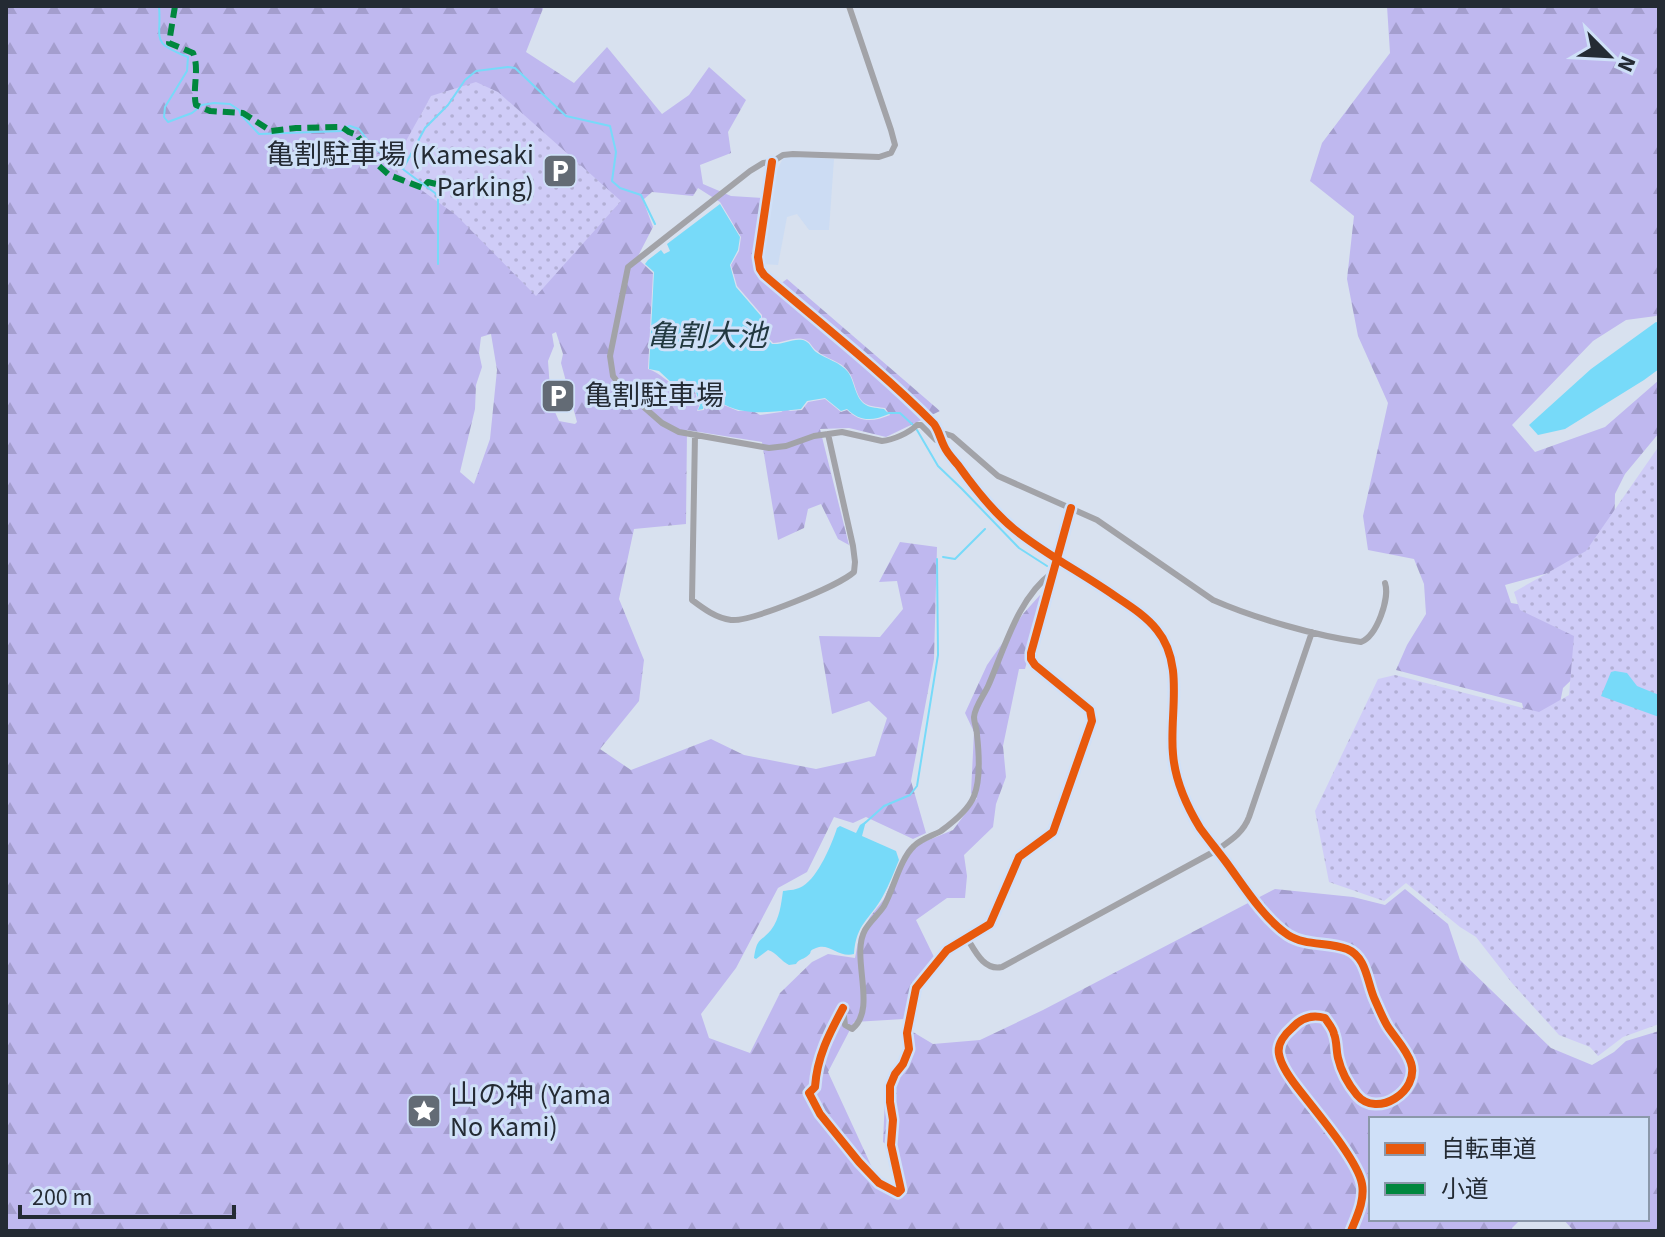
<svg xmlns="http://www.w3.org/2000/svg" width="1665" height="1237" font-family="'Source Sans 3','Noto Sans JP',sans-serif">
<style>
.built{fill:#ccdcf3}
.forest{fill:url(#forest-firs);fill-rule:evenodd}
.park{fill:url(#park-dots)}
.water{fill:#77daf9}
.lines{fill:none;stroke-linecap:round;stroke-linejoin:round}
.stream{stroke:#77daf9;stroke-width:2}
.street{stroke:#a2a3a8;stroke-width:6}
.quiet{stroke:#00873e;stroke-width:6;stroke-dasharray:12 6;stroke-linecap:butt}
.cycleway-casing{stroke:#cfe0f8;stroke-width:13}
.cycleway{stroke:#e8590c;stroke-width:8}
.labels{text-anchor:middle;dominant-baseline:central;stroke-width:6;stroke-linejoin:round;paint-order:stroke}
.poi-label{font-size:28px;fill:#242b34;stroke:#cfe0f8;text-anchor:start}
.water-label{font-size:30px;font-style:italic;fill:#223940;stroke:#cfe0f8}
</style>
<defs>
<pattern id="forest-firs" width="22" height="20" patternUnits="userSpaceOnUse" patternTransform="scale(2)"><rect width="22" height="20" fill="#bfb8ef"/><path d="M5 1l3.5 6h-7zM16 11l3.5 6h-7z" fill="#a49ece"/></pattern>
<pattern id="park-dots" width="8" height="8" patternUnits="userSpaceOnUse" patternTransform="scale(2)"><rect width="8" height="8" fill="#cfccf7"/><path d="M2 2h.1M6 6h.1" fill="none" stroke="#b2afd4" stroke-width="1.8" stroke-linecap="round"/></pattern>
</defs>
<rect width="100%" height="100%" fill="#d8e1ef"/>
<path class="built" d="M794,156L834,159L829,230H809L797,214L787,217L778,265L762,264L777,170L783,158Z"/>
<path class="forest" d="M6,6H544L526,52L574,83L607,47L662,114L689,95L709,67L746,100L728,132L731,153L700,165L703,184L731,196L763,198L753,259L755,269L773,289L787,279L940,411L886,437L849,428L820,429L849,545L838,539L821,504L808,509L804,528L778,540L762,442L687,430L686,524L634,529L619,599L644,660L639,701L600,749L631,770L711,739L744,755L816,769L875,756L887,718L869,701L832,714L819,636L880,637L903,609L897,581L879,582L900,542L937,547L934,659L911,781L926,833L913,839L866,817L853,823L834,817L807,872L778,888L736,968L701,1014L709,1038L750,1053L780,993L812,962L828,954L855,958L859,937L870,917L884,899L907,849L953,830L977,798L971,793L974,732L965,713L987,665L1023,614L1040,595L1045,596L1025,669H1019L1003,746L1006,777L996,804L993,827L964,855L967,876L965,898H947L916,920L934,957L915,984L904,1019L854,1022L828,1072L881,1187L902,1181L895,1152L883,1142L885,1098L913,1032L933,1044L980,1040L1043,1010L1275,889L1353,897L1385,905L1405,889L1448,924L1460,960L1551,1048L1592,1065L1614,1052L1626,1041L1659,1031V1231H1571L1572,1229L1563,1219H1647V1119H1371V1219H1521L1512,1228L1513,1231H6ZM698,188L720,202L741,237L739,251L731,265L737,286L762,315V331L773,343C783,343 792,337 803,339C811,341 811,347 817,351C826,359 841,361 848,371C856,381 855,398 866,404C871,407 880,407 885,408L890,415C874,422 860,423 847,410L841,412L825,399L808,402L802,410L790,411L786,409L781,412L760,415L753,411H738L719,403V396L713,397L710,395L706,398L704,410L697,411L699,406L695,392L680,391L678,386C668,384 661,373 648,369L653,273L637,258L653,227L643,200L652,192L693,196ZM556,332L563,354L561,363L577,422L575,424L559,421L551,403L548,361L554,346L552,334ZM491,334L497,370L490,439L474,484L460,472L475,409L476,385L482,367L479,353L481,337Z
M1387,6H1659V313L1656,316L1626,320L1593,341L1512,425L1535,452L1605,427L1659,380V433L1625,474L1615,494L1614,542L1570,567L1505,585L1511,603L1560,611L1590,662L1563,688L1556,723L1528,728L1522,703L1396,670L1407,645L1426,614L1424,584L1414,559L1368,550L1363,516L1388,403L1358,336L1347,279L1354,216L1310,181L1322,143L1390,53Z"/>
<path class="park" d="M476,82L498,92L621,201L536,296L456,215L391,168L431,96Z
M1659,446V1024L1623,1037L1598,1056L1590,1047L1559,1035L1512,983L1476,937L1460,927L1406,883L1384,901L1329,882L1315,811L1378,679L1395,675L1539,712L1569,695L1574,636L1520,610L1514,592L1586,551Z"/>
<path class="water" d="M720,204L740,237L738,250L730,265L736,287L761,316V332L772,344C783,345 792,338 803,340C810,342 811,348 816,352C826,359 840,362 848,372C855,382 855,399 866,405C870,408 879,408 884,409L889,414C873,421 860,422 847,409L841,411L825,398L807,401L801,409C775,411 745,418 720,402V395L713,396L710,394L705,398L703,409L698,410L700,405L696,392L681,390L679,385L673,384L659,371L649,369L654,272L645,264L648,260L661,250L664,254L670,251L667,244Z
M1656,322L1659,323V369L1644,380L1565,429L1538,435L1529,425L1591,369Z
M1615,671L1627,673L1637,686L1659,695V717L1601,696L1611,672Z
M866,821L862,836L896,851L899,860C894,872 889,885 883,896C870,920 856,923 854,954C838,958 829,942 816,948C806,952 815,951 806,957C803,959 798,960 796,964L789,965C781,961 777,953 768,950L756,959L754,958C757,937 760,943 771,930C780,918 781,904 783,891C790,890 797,890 803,886C818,877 832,844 837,828L840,826L856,833L860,825Z"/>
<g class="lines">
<path class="stream" d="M159,6C162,40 149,42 188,57L187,71L165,107L164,117L168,122L192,113L202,105L214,103L230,104L239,110L241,115L259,134L342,131
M345,128L350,126L359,129L373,147L403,169L425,128L448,105L465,80L476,71L508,67L515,68L566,116L610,126L616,152L612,181L620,188L641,195L655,224
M404,170L435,193L438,198V264
M888,413H900L913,425
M917,430L938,466L962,489L1019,548L1047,566
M943,557L955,559L985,529
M865,823L884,806L910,795L917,786L938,655L937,559"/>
<path class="street" d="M849,6L891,130L895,145L891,153L879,157L793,154L783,155L772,162L763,163L750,171L628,267L610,356L613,376L622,388L662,423L679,432L769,448L786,446L814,436L842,432L882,441C893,440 909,433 917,425H921L936,440L942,441
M772,162L758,257L760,269L764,275C821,324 880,370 934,424C939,431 940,438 944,446C947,453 953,459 958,465C975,489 992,511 1014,529C1045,554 1082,573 1115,596C1130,606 1146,616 1157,630C1185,664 1169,715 1173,754C1175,781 1186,805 1200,828C1208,839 1217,850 1226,862C1243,885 1264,919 1288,935C1305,946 1328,942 1347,949C1367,957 1367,983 1375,1000C1379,1009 1383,1019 1388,1027C1396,1039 1407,1050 1411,1063C1420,1091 1377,1119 1357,1095C1348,1084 1341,1071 1338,1058C1336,1050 1337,1041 1334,1034C1333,1028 1328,1023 1325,1018C1312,1014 1301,1018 1292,1028C1285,1034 1277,1044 1279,1054C1281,1066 1290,1078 1297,1087C1313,1108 1358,1160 1362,1184C1365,1200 1357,1216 1351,1231
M695,435L692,600C704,609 716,618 731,620C750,622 839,586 854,572L855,562L853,546L828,434
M940,435L946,434L952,436L998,476L1097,520L1213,600C1254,618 1316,636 1361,642C1377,636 1390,598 1385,583
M967,938C975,951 984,971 1002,967L1217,850C1231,840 1243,833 1249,817L1312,632
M843,1008C829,1034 817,1057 815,1087L809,1093L820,1114L859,1162L879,1183L898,1193L901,1190L891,1145L893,1120L890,1102V1086L895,1074L903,1064L909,1049L907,1033L916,988L947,950L990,924L1019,857L1053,832L1092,721L1090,710L1035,665L1031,659V653L1071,508
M843,1008L845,1025L852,1029C878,1009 850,957 865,930C870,921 879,914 884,906C894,888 900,859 914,846C921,839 932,836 941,831C952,823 969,809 974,796C981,779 979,753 977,735C977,729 974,723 974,717C975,706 985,694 989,684C1005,647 1018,598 1052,573"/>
<path class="quiet" d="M175,6L169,43L193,53C200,69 192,88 196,105L210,111L243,113L271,131L296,128L342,127L349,132L357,135L377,164L389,175L423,188L428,182L436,184"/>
<g class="cycleway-casing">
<path id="cycleway" d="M772,162L758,257L760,269L764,275C821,324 880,370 934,424C939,431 940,438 944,446C947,453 953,459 958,465C975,489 992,511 1014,529C1045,554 1082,573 1115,596C1130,606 1146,616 1157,630C1185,664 1169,715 1173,754C1175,781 1186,805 1200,828C1208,839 1217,850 1226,862C1243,885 1264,919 1288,935C1305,946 1328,942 1347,949C1367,957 1367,983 1375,1000C1379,1009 1383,1019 1388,1027C1396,1039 1407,1050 1411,1063C1420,1091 1377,1119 1357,1095C1348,1084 1341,1071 1338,1058C1336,1050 1337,1041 1334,1034C1333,1028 1328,1023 1325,1018C1312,1014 1301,1018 1292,1028C1285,1034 1277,1044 1279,1054C1281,1066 1290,1078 1297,1087C1313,1108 1358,1160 1362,1184C1365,1200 1357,1216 1351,1231
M843,1008C829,1034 817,1057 815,1087L809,1093L820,1114L859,1162L879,1183L898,1193L901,1190L891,1145L893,1120L890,1102V1086L895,1074L903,1064L909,1049L907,1033L916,988L947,950L990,924L1019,857L1053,832L1092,721L1090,710L1035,665L1031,659V653L1071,508"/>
</g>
<use href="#cycleway" class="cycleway"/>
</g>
<defs>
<g id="parking-square" transform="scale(1.8)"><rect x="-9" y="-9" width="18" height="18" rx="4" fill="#636b75" stroke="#cfe0f8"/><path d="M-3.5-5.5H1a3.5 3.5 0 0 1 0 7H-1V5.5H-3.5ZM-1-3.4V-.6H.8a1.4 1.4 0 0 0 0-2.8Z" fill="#fff"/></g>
<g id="sight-square" transform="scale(1.8)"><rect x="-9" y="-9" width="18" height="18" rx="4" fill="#636b75" stroke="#cfe0f8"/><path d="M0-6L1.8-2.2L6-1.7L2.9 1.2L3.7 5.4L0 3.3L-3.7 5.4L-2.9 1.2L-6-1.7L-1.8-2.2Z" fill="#fff"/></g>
</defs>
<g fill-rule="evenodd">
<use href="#parking-square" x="560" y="171"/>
<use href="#parking-square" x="558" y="396"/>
<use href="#sight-square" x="424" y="1111"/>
</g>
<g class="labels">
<g class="poi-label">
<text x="534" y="155" text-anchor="end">亀割駐車場 (Kamesaki<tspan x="534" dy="32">Parking)</tspan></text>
<text x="584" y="396">亀割駐車場</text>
<text x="450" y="1095">山の神 (Yama<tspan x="450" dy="32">No Kami)</tspan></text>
</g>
<g class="water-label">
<text x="707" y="336">亀割大池</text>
</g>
</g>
<rect width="1665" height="1237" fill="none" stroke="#242b34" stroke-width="16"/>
<rect x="1369" y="1117" width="280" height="104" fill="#cfe0f8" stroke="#8b98aa" stroke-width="2"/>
<rect x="1385" y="1143" width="40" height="12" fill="#e8590c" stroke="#8b98aa" stroke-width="2"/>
<text x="1441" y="1157" font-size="24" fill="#242b34">自転車道</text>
<rect x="1385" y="1183" width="40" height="12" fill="#00873e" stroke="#8b98aa" stroke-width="2"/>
<text x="1441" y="1197" font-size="24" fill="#242b34">小道</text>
<g transform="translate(1609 56) rotate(114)" stroke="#cfe0f8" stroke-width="6" paint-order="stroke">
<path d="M0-6L14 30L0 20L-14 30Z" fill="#242b34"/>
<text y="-12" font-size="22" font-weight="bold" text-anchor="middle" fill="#242b34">N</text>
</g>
<path d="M20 1205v12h214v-12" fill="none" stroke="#242b34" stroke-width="4"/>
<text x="32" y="1205" font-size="24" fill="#242b34" stroke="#cfe0f8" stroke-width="6" paint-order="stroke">200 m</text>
</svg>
